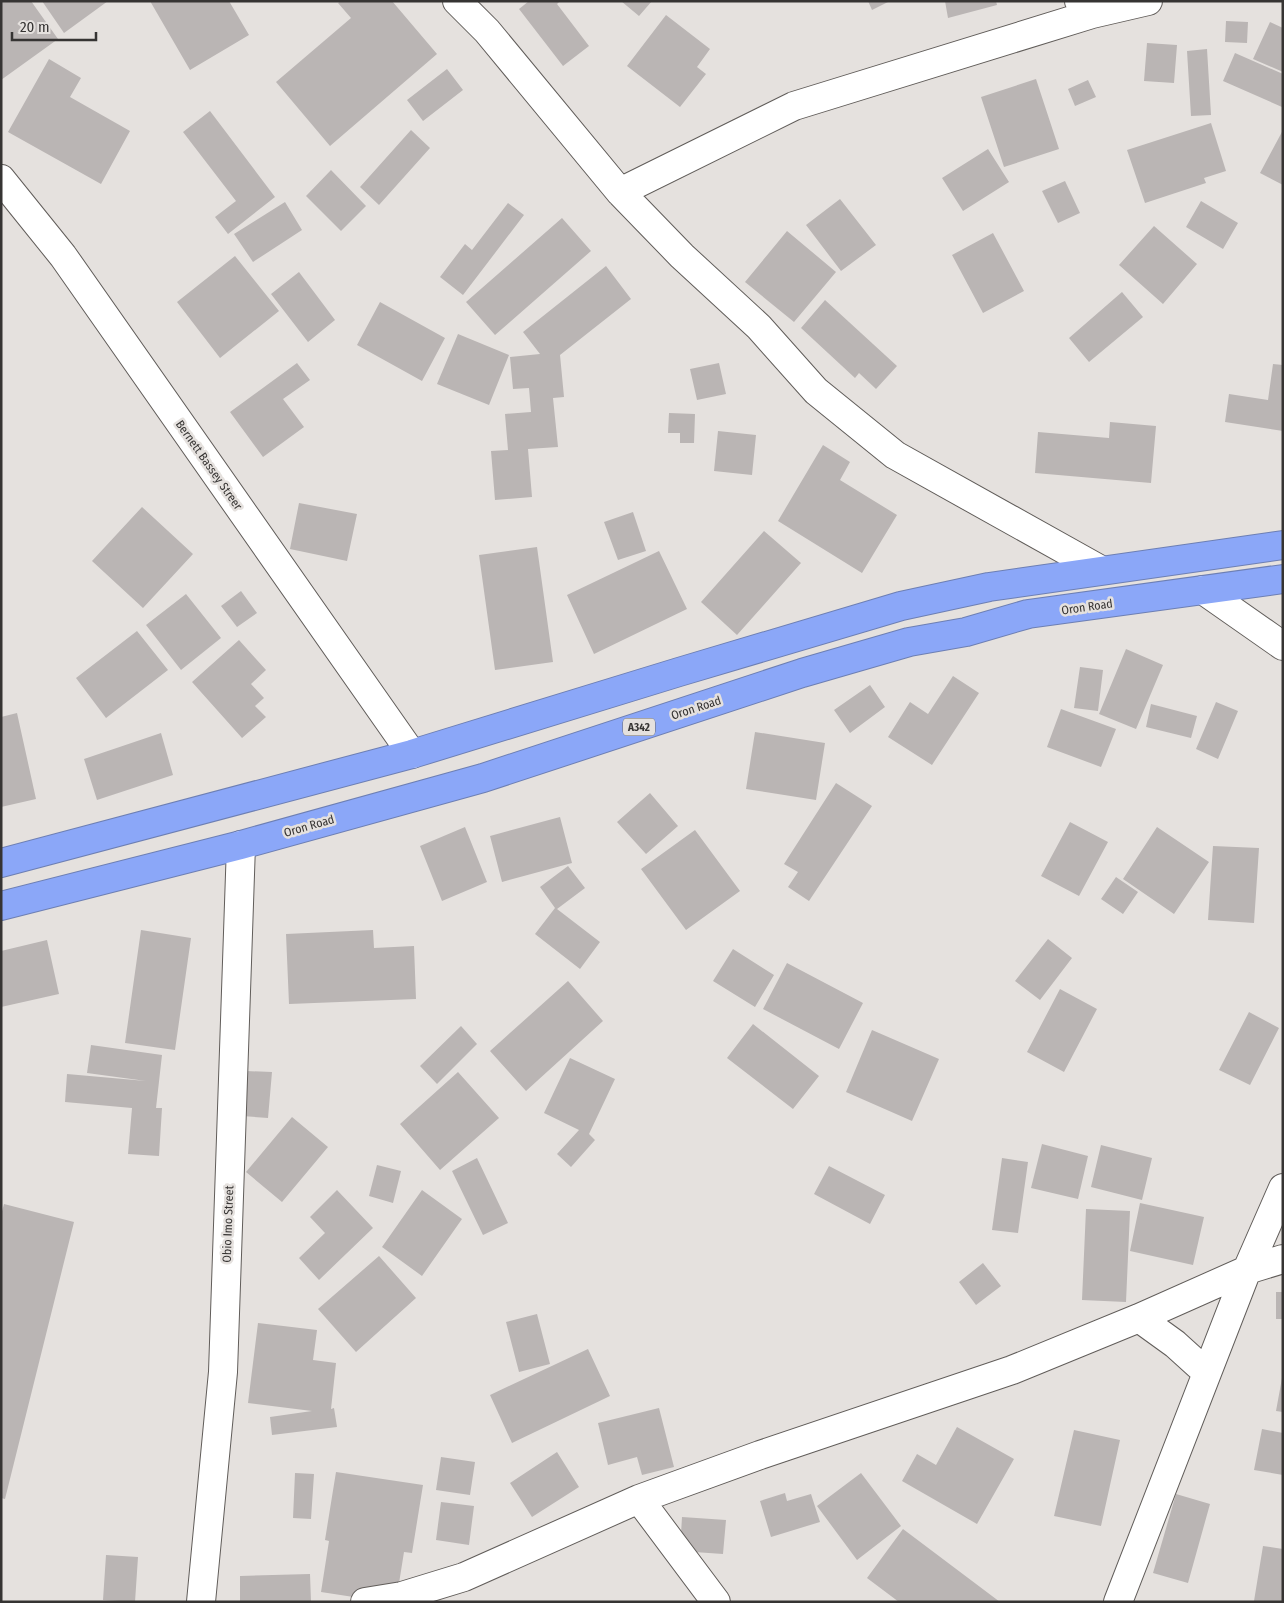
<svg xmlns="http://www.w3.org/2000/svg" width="1284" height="1603" font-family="'Fira Sans Condensed',sans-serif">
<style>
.building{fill:#bab5b4}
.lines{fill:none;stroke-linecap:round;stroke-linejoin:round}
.minor-casing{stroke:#615d5a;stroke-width:30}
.highway-casing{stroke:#6d7fb3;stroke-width:30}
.minor{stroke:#fff;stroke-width:28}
.highway{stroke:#8ba7f8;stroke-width:28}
.labels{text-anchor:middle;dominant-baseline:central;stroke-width:5;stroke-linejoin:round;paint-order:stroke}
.shield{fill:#e5e1de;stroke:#6a6866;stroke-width:1}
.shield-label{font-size:11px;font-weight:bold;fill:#363433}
.street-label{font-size:12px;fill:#363433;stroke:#e5e1de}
</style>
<rect width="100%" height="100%" fill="#e5e1de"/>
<path class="building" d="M1,1H31L58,39L1,80Z
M42,1H108L64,33Z
M150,1H229L249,35L190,70Z
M341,1H392L437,54L330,146L276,82L351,18L338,3Z
M529,1H560L557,4L589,46L563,66L519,9Z
M621,1H652L639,16Z
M868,1H890L872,10Z
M945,1H996L997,5L948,18Z
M666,15L710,49L697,67L706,74L680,107L627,66Z
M1226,21L1248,22L1247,43L1225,42Z
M1270,22L1283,28V72L1253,59Z
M1147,43L1177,45L1174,83L1144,81Z
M1207,49L1211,115L1191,116L1187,51Z
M1235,53L1283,74L1282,107L1223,81Z
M49,59L81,78L70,97L130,131L101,184L8,132Z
M447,69L463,90L423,121L407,100Z
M1036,79L1059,149L1004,167L981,97Z
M1088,80L1096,97L1075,106L1068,89Z
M210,111L275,197L228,234L215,217L236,201L183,132Z
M1211,123L1226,171L1204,178L1206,183L1145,203L1127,150Z
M411,130L430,148L379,205L360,187Z
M1283,130V185L1260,173Z
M988,149L1009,182L963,211L942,178Z
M331,170L366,206L341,231L306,196Z
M1065,181L1080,213L1058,223L1042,191Z
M840,199L876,245L841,271L806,225Z
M1201,201L1238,223L1223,249L1186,227Z
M285,202L302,230L253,262L234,234Z
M508,203L524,215L463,295L440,277L465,244L472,250Z
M562,218L591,251L495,335L466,302Z
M1154,226L1197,264L1163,304L1119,265Z
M787,231L836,272L794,322L745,282Z
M993,233L1024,291L983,313L952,255Z
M235,256L279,311L220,358L177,302Z
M606,266L631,299L560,355L564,397L553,398L558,447L528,449L532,497L495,500L491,451L508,450L505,414L531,412L529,388L513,389L510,357L540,354L523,332Z
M299,272L335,320L308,342L271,294Z
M1122,292L1143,317L1089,362L1069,338Z
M825,300L897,366L876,389L859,373L855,378L801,328Z
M380,302L445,338L422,381L357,345Z
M458,334L509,355L489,405L437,384Z
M297,363L310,380L283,399L304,427L263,457L230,412Z
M719,363L726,394L697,400L690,369Z
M1273,364L1283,365V431L1225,422L1229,394L1268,400Z
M669,413L695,414L694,443H680V433H668Z
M1110,422L1156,426L1151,483L1035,473L1038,432L1109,438Z
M718,431L756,435L752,475L714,471Z
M823,445L850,462L840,480L897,515L862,573L778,521Z
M299,503L357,514L347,561L290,549Z
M142,507L193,554L143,608L92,561Z
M633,512L646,551L618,560L604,522Z
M764,531L801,563L737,635L701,602Z
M537,547L553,662L495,670L479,555Z
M659,551L687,609L594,654L567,595Z
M241,591L257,613L237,627L221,606Z
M186,594L221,638L181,670L146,625Z
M137,631L168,670L106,718L76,678Z
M239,640L266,670L251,684L264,698L255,706L266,717L242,738L192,682Z
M1126,649L1163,665L1136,729L1099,714Z
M1080,667L1103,670L1098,711L1074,708Z
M953,676L979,693L932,765L888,737L910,702L928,714Z
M870,685L885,707L850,733L834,710Z
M1216,702L1238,711L1218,759L1196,749Z
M1151,704L1197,716L1191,738L1146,727Z
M1061,709L1116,729L1101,767L1047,747Z
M17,713L36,799L1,807V717Z
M755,732L825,743L816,800L746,789Z
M161,733L173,775L97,800L84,759Z
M836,783L872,806L809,901L788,887L798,872L784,864Z
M650,793L678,826L646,854L617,822Z
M560,817L572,863L502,882L490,836Z
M1070,822L1108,842L1079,896L1041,876Z
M465,827L487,882L442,901L420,846Z
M1157,827L1209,862L1174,914L1123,879Z
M695,830L740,891L686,930L641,869Z
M1213,846L1259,848L1254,923L1208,920Z
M568,866L585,888L557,909L600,942L580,969L535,934L555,908L540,887Z
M1116,877L1138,892L1123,914L1101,899Z
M141,930L191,938L175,1050L125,1043Z
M373,930L374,948L414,946L416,999L289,1004L286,934Z
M1048,939L1072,958L1040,1000L1015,981Z
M47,940L59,994L1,1007V951Z
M733,949L774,975L755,1007L713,981Z
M787,963L863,1003L839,1049L763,1009Z
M568,981L603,1021L526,1091L490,1051Z
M1060,989L1097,1009L1064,1072L1027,1052Z
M1249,1012L1279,1028L1250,1085L1219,1070Z
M753,1024L819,1076L793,1109L727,1058Z
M461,1026L477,1044L437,1084L420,1066Z
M872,1030L939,1059L912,1121L846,1092Z
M91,1045L162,1055L156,1108H162L159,1156L128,1154L132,1108L65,1102L67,1074L146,1081L87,1073Z
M570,1058L615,1079L589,1134L595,1140L571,1167L557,1154L579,1130L544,1113Z
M246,1071L272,1072L268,1118L242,1116Z
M458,1072L499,1118L440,1170L400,1124Z
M292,1117L328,1147L282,1202L246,1172Z
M1042,1144L1088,1156L1078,1199L1031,1188Z
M1101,1145L1152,1158L1142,1200L1091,1187Z
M477,1158L508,1223L483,1235L452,1171Z
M1002,1158L1028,1162L1018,1233L992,1230Z
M377,1165L401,1171L393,1203L369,1196Z
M829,1166L885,1195L870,1224L814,1194Z
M337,1190L373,1228L319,1280L299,1258L325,1233L310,1217Z
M422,1190L462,1219L422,1276L382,1247Z
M1140,1203L1204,1217L1193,1265L1130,1251Z
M4,1204L74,1222L5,1499L1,1498V1215Z
M1086,1209L1130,1211L1126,1302L1082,1300Z
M379,1256L416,1298L356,1352L318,1309Z
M983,1263L1001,1286L976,1305L959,1282Z
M1276,1292H1283V1319H1276Z
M537,1314L550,1364L519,1372L506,1322Z
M258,1323L317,1330L313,1360L336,1363L331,1409L334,1408L337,1427L272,1435L270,1417L312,1411L248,1403Z
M588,1349L610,1396L512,1443L490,1395Z
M1282,1378H1283V1412L1276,1411Z
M659,1408L674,1467L642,1475L637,1457L608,1465L598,1423Z
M957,1427L1014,1459L977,1524L902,1481L917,1454L936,1465Z
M1262,1429L1283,1433V1475L1254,1470Z
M1074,1430L1120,1440L1101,1526L1054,1516Z
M557,1452L579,1487L532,1517L510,1483Z
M441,1457L475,1462L470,1495L436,1490Z
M336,1472L423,1485L412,1553L404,1552L396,1602H386L321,1592L329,1541L325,1540Z
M295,1473L314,1474L311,1519L293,1518Z
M861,1473L901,1526L857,1560L817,1506Z
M785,1493L787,1501L811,1494L820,1522L771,1537L760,1501Z
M1176,1494L1210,1504L1188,1583L1153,1573Z
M441,1502L474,1506L469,1545L436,1540Z
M682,1517L726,1520L723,1554L680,1551Z
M903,1529L1000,1602H899L867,1578Z
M1263,1546L1283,1549V1602L1254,1601Z
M106,1555L138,1557L135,1602L103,1600Z
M310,1574L311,1602H240V1576Z"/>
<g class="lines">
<g class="minor-casing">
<path id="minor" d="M457,1L487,31L620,192L682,256L759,327L816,391L895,455L1101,570
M1079,1L1092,14L1148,1
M1,179L63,256L412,754
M620,192L794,106L1092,14
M1203,590L1283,646
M1139,1318L1175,1344L1207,1373
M639,1499L716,1602
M201,1602L223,1372L241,845
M365,1602L402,1596L464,1577L639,1499L760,1455L1012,1370L1139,1318L1247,1270L1283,1259
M1118,1602L1247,1270L1283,1188"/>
</g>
<g class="highway-casing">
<path id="highway" d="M1,863L412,754L679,672L901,606L989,587L1283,545
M1,906L241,845L483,778L802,673L909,642L966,632L1028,614L1283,579"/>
</g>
<use href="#minor" class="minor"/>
<use href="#highway" class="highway"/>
</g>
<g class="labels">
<rect class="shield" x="623" y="718.5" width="32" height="17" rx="4"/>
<g class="shield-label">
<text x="639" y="727">A342</text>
</g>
<g class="street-label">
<text transform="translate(209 465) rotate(55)">Bernett Bassey Streer</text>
<text transform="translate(1087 607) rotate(-8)">Oron Road</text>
<text transform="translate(696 708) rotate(-18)">Oron Road</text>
<text transform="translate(309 826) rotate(-16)">Oron Road</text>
<text transform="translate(228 1224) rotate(-88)">Obio Imo Street</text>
</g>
</g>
<rect width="1284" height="1603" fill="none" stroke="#363433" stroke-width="5"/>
<path d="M12 32v8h84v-8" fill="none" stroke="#363433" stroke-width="2.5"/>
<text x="20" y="32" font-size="15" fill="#363433" stroke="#e5e1de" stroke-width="4" paint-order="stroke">20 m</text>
</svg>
